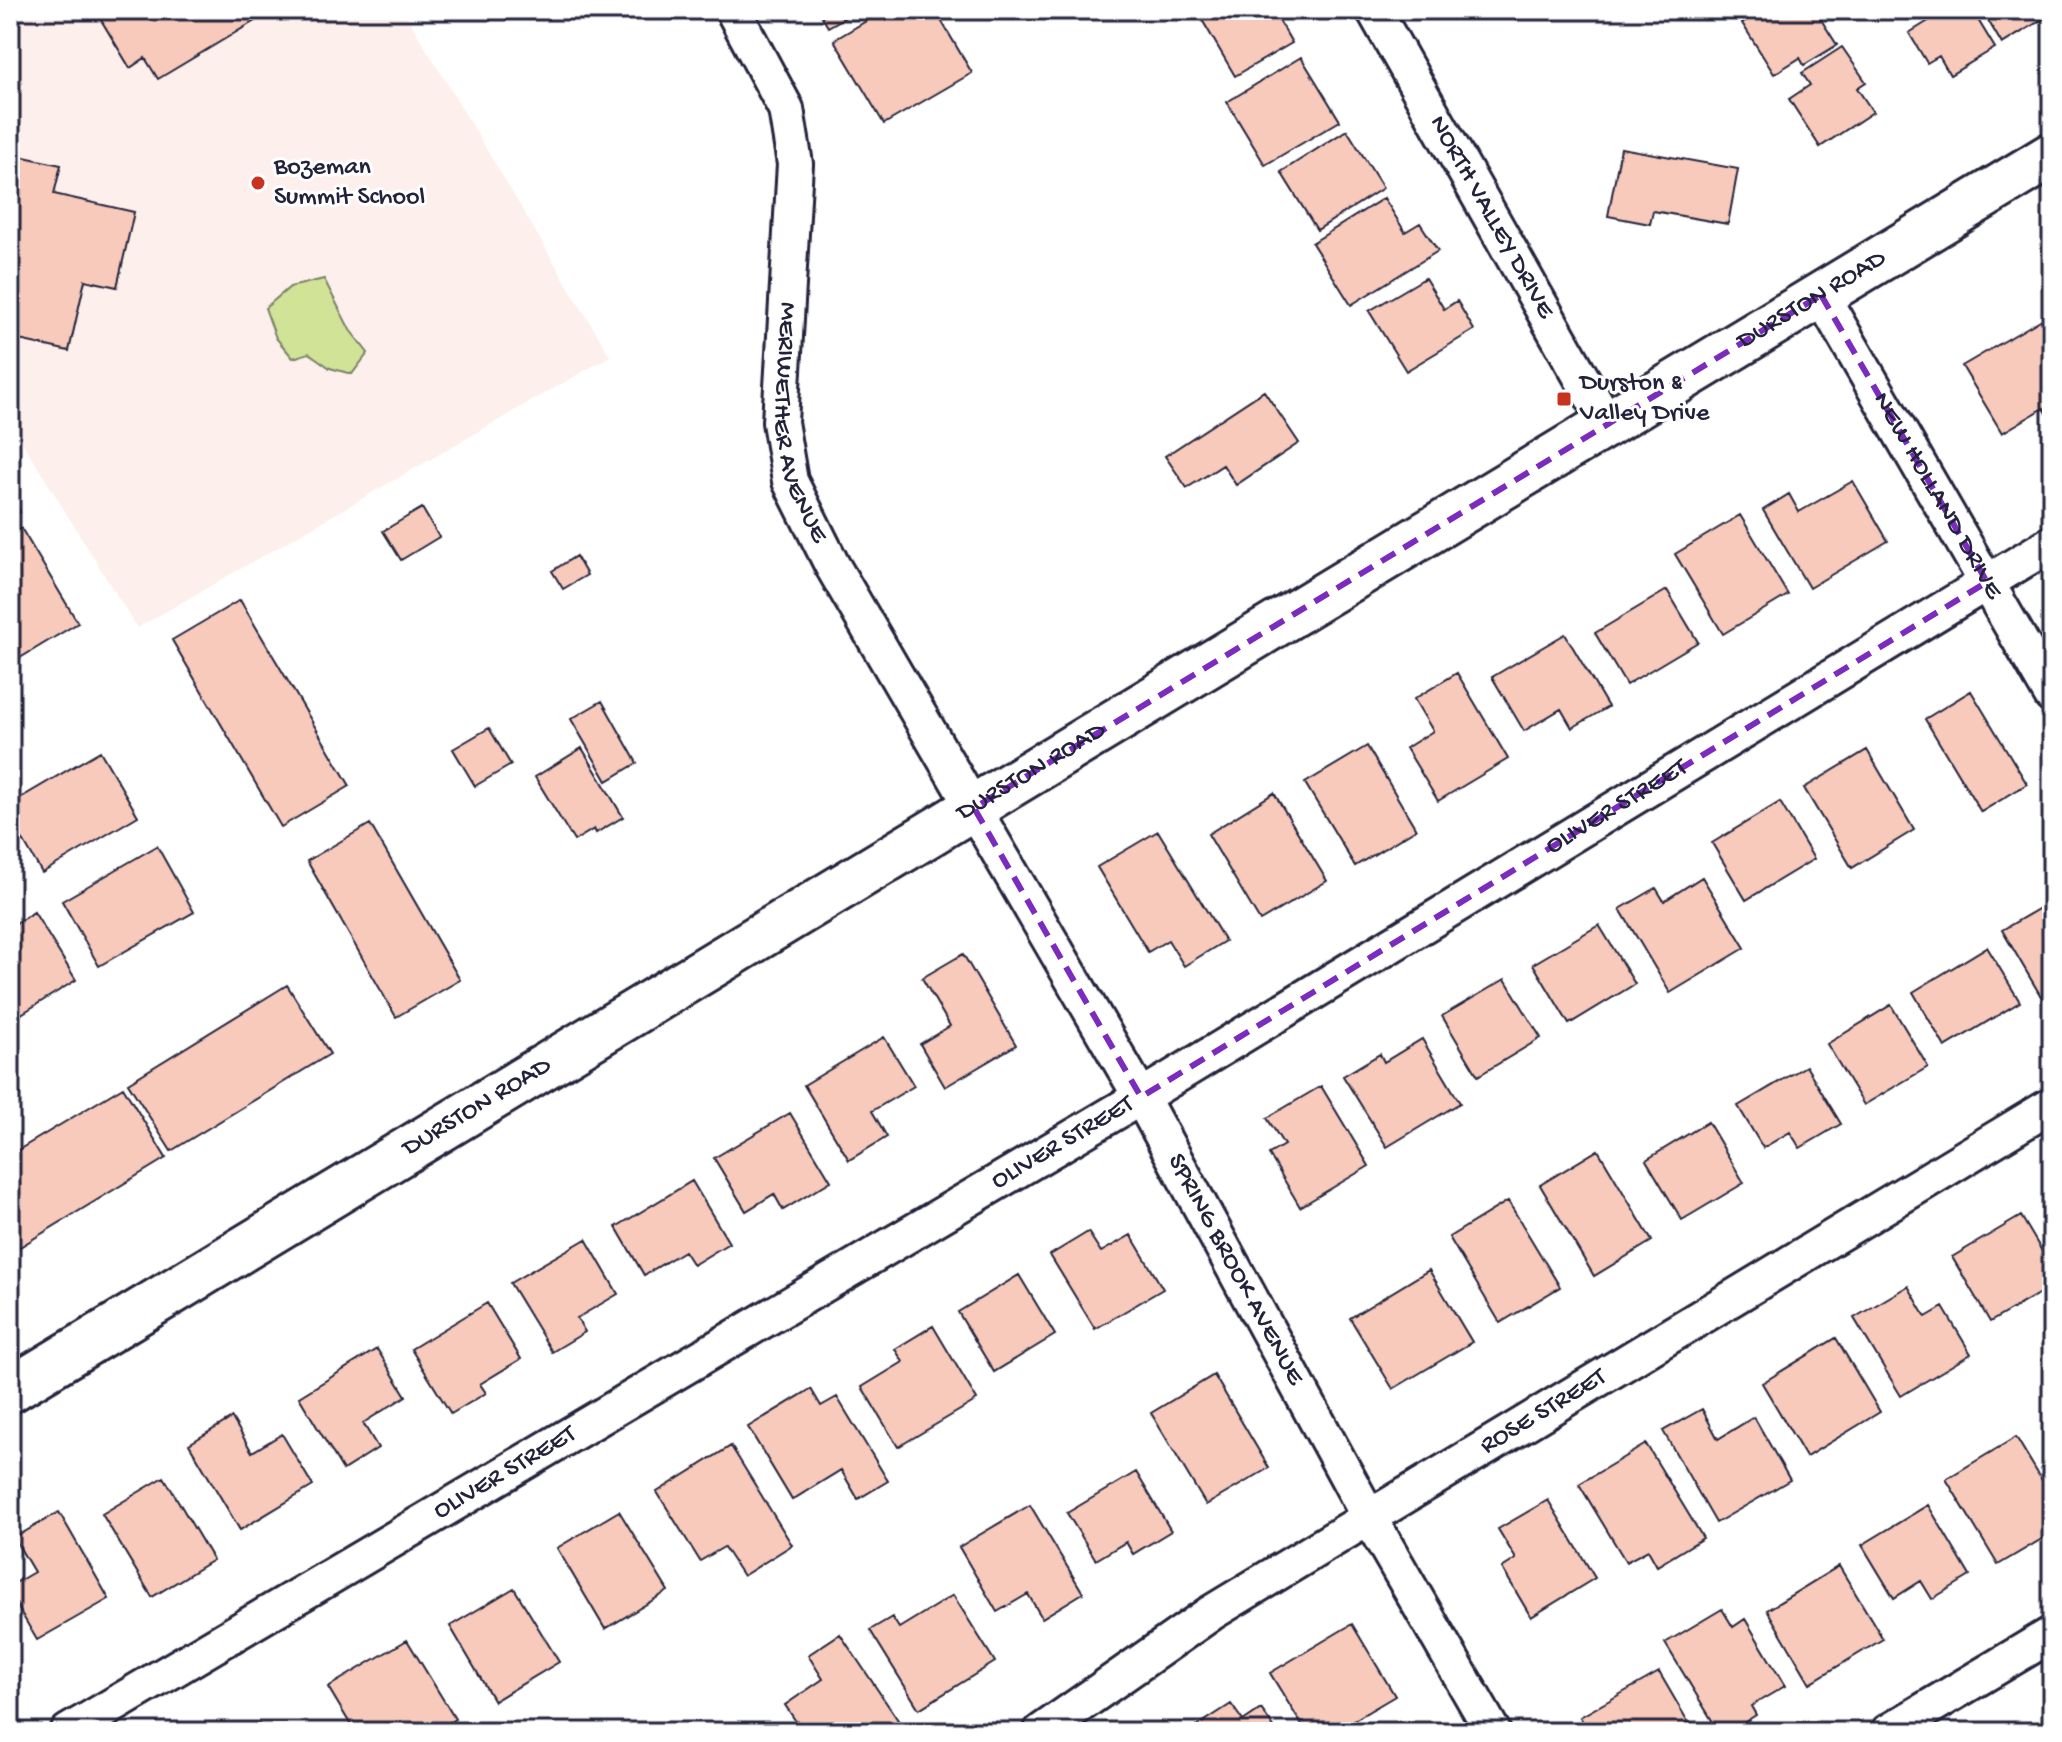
<svg xmlns="http://www.w3.org/2000/svg" width="2062" height="1742" font-family="'Gochi Hand',sans-serif">
<style>
.built{fill:#fdefeb}
.green{fill:#d0e397;stroke:#798269;stroke-width:2}
.building{fill:#f8cabc;stroke:#22223b;stroke-width:2}
.lines{fill:none;stroke-linecap:round;stroke-linejoin:round}
.street-casing{stroke:#22223b;stroke-width:40}
.secondary-casing{stroke:#22223b;stroke-width:50}
.street{stroke:#fff;stroke-width:34}
.secondary{stroke:#fff;stroke-width:44}
.marked{fill:none;stroke:#7b2cbf;stroke-width:6;stroke-dasharray:16 10;stroke-linejoin:round}
.poi-dot{fill:#c8321e;stroke:#fff;stroke-width:3}
.labels{text-anchor:middle;dominant-baseline:central;stroke-width:6;stroke-linejoin:round;paint-order:stroke}
.poi-label{font-size:26px;fill:#22223b;stroke:#fff;text-anchor:start}
.street-label{font-size:26px;fill:#22223b;stroke:#fff}
</style>
<rect width="100%" height="100%" fill="#fff"/>
<filter id="ink" filterUnits="userSpaceOnUse"><feTurbulence type="fractalNoise" baseFrequency=".0125" numOctaves="2"/><feDisplacementMap in="SourceGraphic" scale="16" xChannelSelector="R" yChannelSelector="G"/><feConvolveMatrix kernelMatrix="1 2 1 2 8 2 1 2 1" color-interpolation-filters="sRGB"/></filter>
<g filter="url(#ink)">
<path class="built" d="M10,10H403L610,356L137,628L10,422Z"/>
<path class="green" d="M324,279L350,330L368,353L352,374L330,368L309,353L293,358L276,338L265,308L290,287Z"/>
<path class="building" d="M95,10H273L158,79L145,58L130,68Z
M818,10H858L828,27Z
M885,10H935L972,73L884,124L834,40Z
M1215,10H1273L1292,43L1235,76L1201,18Z
M1762,10H1815L1837,45L1804,65L1800,58L1774,74L1742,23Z
M1942,10H1972L1995,48L1950,75L1939,56L1927,63L1909,33L1943,12Z
M1982,10H2044L2048,16L2002,44Z
M1842,47L1866,82L1857,88L1873,112L1820,147L1789,99L1810,85L1802,73Z
M1301,57L1340,121L1265,165L1227,102Z
M1347,130L1383,188L1317,230L1281,172Z
M1621,148L1738,169L1728,224L1653,211L1650,224L1608,216Z
M10,154L61,165L54,194L134,212L117,287L85,280L69,351L10,338Z
M1384,198L1405,232L1420,223L1438,251L1351,305L1312,243Z
M1425,278L1444,309L1457,301L1474,330L1406,371L1369,311Z
M2042,319L2052,336V422L2044,408L2002,433L1962,366Z
M1264,391L1299,443L1236,485L1223,465L1187,488L1165,456Z
M1853,481L1888,541L1809,588L1763,510L1789,494L1799,512Z
M10,495L20,512L10,519Z
M422,508L439,537L401,560L383,531Z
M1740,515L1788,595L1723,634L1675,554Z
M21,528L78,623L10,664V534Z
M576,556L587,575L563,589L552,571Z
M1667,590L1698,642L1626,685L1595,633Z
M240,600L350,786L281,827L172,640Z
M1565,634L1608,707L1572,728L1561,709L1524,731L1492,677Z
M1457,673L1508,759L1438,801L1406,748L1433,731L1414,699Z
M1971,691L2027,784L1981,812L1925,719Z
M602,701L637,763L607,781L571,719Z
M489,728L511,765L475,786L453,749Z
M1367,746L1416,829L1355,866L1305,783Z
M582,748L623,817L596,833L594,829L574,841L535,777Z
M1867,750L1914,830L1852,868L1804,788Z
M100,751L138,816L42,873L10,818V804Z
M1274,793L1327,881L1260,921L1208,834Z
M1780,802L1814,859L1746,900L1712,843Z
M370,824L460,980L396,1017L307,861Z
M1158,831L1225,941L1184,966L1168,940L1148,952L1097,867Z
M157,846L194,912L99,966L62,901Z
M1702,877L1745,948L1670,993L1620,909L1656,888L1664,901Z
M2052,901V992L2042,998L2002,930Z
M34,912L76,980L10,1021V927Z
M1599,925L1635,984L1569,1024L1533,964Z
M1987,947L2020,1002L1945,1047L1913,992Z
M963,954L1016,1045L945,1087L920,1044L950,1026L922,978Z
M1505,979L1541,1038L1478,1076L1442,1016Z
M287,985L330,1054L171,1151L128,1083Z
M1891,1005L1928,1067L1864,1105L1827,1044Z
M884,1037L914,1086L872,1111L887,1137L849,1160L804,1085Z
M1422,1039L1460,1103L1387,1147L1343,1076L1380,1054L1384,1062Z
M1806,1066L1841,1124L1800,1148L1790,1132L1763,1148L1738,1106Z
M1321,1086L1369,1166L1300,1207L1269,1154L1284,1145L1267,1118Z
M123,1087L166,1158L10,1253V1155Z
M790,1113L831,1181L783,1210L774,1194L746,1211L714,1158Z
M1708,1122L1744,1183L1682,1220L1646,1160Z
M1598,1150L1652,1241L1594,1276L1540,1185Z
M692,1181L729,1243L693,1265L684,1251L644,1275L616,1227Z
M2052,1200V1220L2043,1205Z
M1508,1201L1560,1287L1500,1323L1449,1237Z
M2021,1216L2052,1268V1286L1990,1322L1952,1257Z
M1088,1232L1101,1252L1131,1235L1163,1289L1095,1329L1050,1255Z
M586,1239L618,1294L577,1318L585,1332L552,1352L510,1283Z
M1429,1270L1472,1342L1393,1389L1350,1318Z
M1019,1275L1055,1335L994,1372L958,1312Z
M1908,1286L1926,1317L1943,1307L1971,1354L1901,1396L1854,1318Z
M487,1303L521,1359L480,1384L486,1393L451,1414L411,1349Z
M933,1326L977,1400L898,1447L862,1387L903,1362L895,1349Z
M1836,1338L1880,1412L1806,1457L1762,1383Z
M377,1349L406,1396L363,1423L378,1448L343,1470L299,1397Z
M1214,1375L1269,1468L1206,1505L1151,1413Z
M811,1389L821,1406L837,1397L888,1481L858,1499L841,1470L792,1500L748,1427Z
M1702,1409L1718,1439L1754,1417L1790,1480L1716,1523L1663,1431Z
M232,1418L252,1452L282,1434L313,1486L240,1530L189,1444Z
M2052,1428V1446L2044,1432Z
M2016,1437L2052,1497V1533L1998,1565L1946,1479Z
M1646,1444L1703,1538L1657,1566L1648,1550L1626,1562L1579,1484Z
M731,1446L792,1545L743,1576L724,1547L700,1561L657,1492Z
M1136,1472L1171,1531L1133,1554L1126,1542L1096,1560L1067,1513Z
M164,1477L213,1560L152,1597L102,1514Z
M1548,1500L1595,1578L1531,1617L1502,1568L1516,1559L1498,1529Z
M1030,1505L1083,1593L1042,1618L1028,1594L997,1612L959,1547Z
M1928,1505L1970,1576L1932,1599L1921,1581L1894,1598L1862,1545Z
M619,1511L668,1591L605,1629L557,1548Z
M59,1512L109,1599L37,1640L10,1594V1586L34,1572L14,1538Z
M1839,1566L1883,1639L1810,1683L1767,1610Z
M514,1588L559,1662L494,1701L450,1626Z
M953,1595L995,1662L919,1709L870,1630L892,1617L899,1628Z
M1722,1609L1733,1627L1745,1619L1785,1686L1751,1706L1756,1715L1729,1732H1719L1665,1643Z
M1352,1624L1395,1696L1334,1732H1306L1270,1673Z
M840,1634L906,1732H803L785,1705L823,1679L808,1655Z
M407,1640L455,1719L434,1732H355L328,1687Z
M1659,1672L1694,1732H1589L1580,1717Z
M1231,1704L1243,1721L1261,1709L1277,1732H1188Z
M259,1724L264,1732H244Z"/>
<g class="lines">
<g class="street-casing">
<g id="street">
<path id="s1" d="M733,10L786,109L795,164L780,422L790,481L832,565L1141,1097L1369,1517L1493,1732"/>
<path id="s2" d="M1374,10L1607,423"/>
<path id="s3" d="M1821,295L2052,696"/>
<path id="s4" d="M68,1732L1141,1097L2052,543"/>
<path id="s5" d="M1041,1732L1211,1613L2052,1105"/>
<path d="M1888,1732L2052,1634"/>
</g>
</g>
<g class="secondary-casing">
<g id="secondary">
<path id="s6" d="M10,1390L2052,155"/>
</g>
</g>
<use href="#street" class="street"/>
<use href="#secondary" class="secondary"/>
</g>
</g>
<path class="marked" d="M1821,295L1987,582L1141,1097L974,808Z"/>
<g class="poi-dot">
<circle cx="258" cy="183" r="8"/>
<rect x="1556" y="391" width="16" height="16" rx="4"/>
</g>
<g class="labels">
<g class="poi-label">
<text x="274" y="168">Bozeman<tspan x="274" dy="30">Summit School</tspan></text>
<text x="1580" y="384">Durston &amp;<tspan x="1580" dy="30">Valley Drive</tspan></text>
</g>
<g class="street-label">
<text stroke="none"><textPath href="#s2" startOffset="238">NORTH VALLEY DRIVE</textPath></text>
<text stroke="none"><textPath href="#s6" startOffset="2106">DURSTON ROAD</textPath></text>
<text stroke="none"><textPath href="#s1" startOffset="430">MERIWETHER AVENUE</textPath></text>
<text stroke="none"><textPath href="#s3" startOffset="232">NEW HOLLAND DRIVE</textPath></text>
<text stroke="none"><textPath href="#s6" startOffset="1194">DURSTON ROAD</textPath></text>
<text stroke="none"><textPath href="#s4" startOffset="1804">OLIVER STREET</textPath></text>
<text stroke="none"><textPath href="#s6" startOffset="546">DURSTON ROAD</textPath></text>
<text stroke="none"><textPath href="#s4" startOffset="1156">OLIVER STREET</textPath></text>
<text stroke="none"><textPath href="#s1" startOffset="1392">SPRING BROOK AVENUE</textPath></text>
<text stroke="none"><textPath href="#s5" startOffset="596">ROSE STREET</textPath></text>
<text stroke="none"><textPath href="#s4" startOffset="508">OLIVER STREET</textPath></text>
</g>
</g>
<rect width="2062" height="1742" fill="none" stroke="#fff" stroke-width="40"/>
<rect x="20" y="20" width="2022" height="1702" fill="none" stroke="#22223b" stroke-width="3" filter="url(#ink)"/>
</svg>
